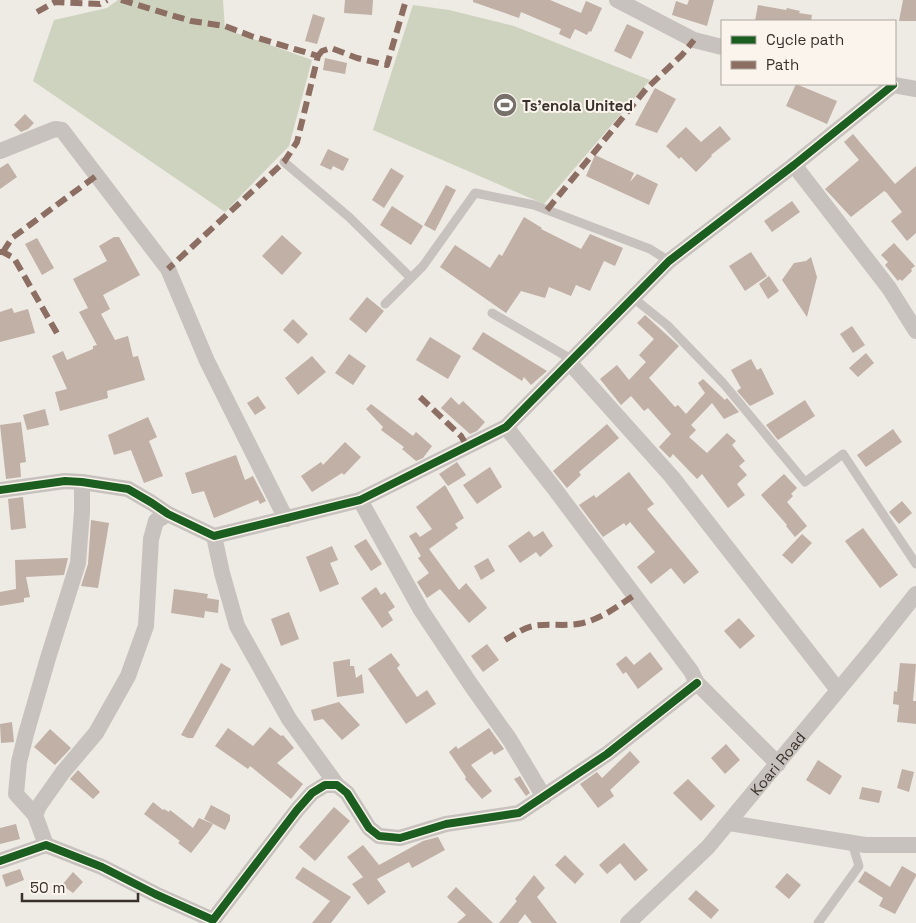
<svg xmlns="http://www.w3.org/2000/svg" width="916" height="923" font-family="'Space Grotesk',sans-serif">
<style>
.green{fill:#ced3bf}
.building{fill:#c0b0a6}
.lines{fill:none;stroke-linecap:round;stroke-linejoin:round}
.service{stroke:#c7c2bd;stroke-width:9}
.minor{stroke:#c7c2bd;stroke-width:16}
.quiet{stroke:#8d6e63;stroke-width:6;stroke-dasharray:12 6;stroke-linecap:butt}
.cycleway-casing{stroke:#faf4ec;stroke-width:11}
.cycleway{stroke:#1b5e20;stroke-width:8}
.labels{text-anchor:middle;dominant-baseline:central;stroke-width:4;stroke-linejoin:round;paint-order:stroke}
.poi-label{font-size:15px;font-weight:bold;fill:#38302a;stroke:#faf4ec;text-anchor:start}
.street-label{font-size:15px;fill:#38302a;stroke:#faf4ec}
</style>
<rect width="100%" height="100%" fill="#eeeae4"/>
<path class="green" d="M118,0H223L225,29L312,60L289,146L225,212L33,81L54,20L107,8Z
M413,5L449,10L514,26L650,80L544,204L373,130Z"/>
<path class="building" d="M345,0H373L372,15L344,13Z
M473,0H550L581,13L586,1L602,8L591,32L589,31L587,35L575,29L570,39L559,34L561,29L521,12L519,18L473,2Z
M689,0H714L707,26L672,15L676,1L687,5Z
M903,0H916V21H899Z
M758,5L786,10L787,8L800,11L799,13L812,15L811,21H755Z
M313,14L325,18L317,44L305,41Z
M627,24L644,32L631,59L614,51Z
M325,58L347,63L345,74L323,70Z
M796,84L837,101L827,124L786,106Z
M655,88L676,99L657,133L635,125Z
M25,114L34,123L28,129L21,132L14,125Z
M720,126L731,139L711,155L712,156L696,172L681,157L679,159L666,146L686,127L701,142Z
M853,134L895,184L916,166V233L907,241L891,221L902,212L886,192L884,191L851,217L825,189L859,160L844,142Z
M328,149L349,159L343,171L333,166L331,170L320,165Z
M595,155L634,173L630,182L637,174L658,184L649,205L586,176Z
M8,163L17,177L0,189V168Z
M391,168L404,176L384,208L372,200Z
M446,185L456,190L435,231L424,225Z
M792,201L800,212L772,232L764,221Z
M392,206L423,226L411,245L380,225Z
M524,217L542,228L541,229L581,249L590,234L623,248L615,266L604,261L590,291L576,285L571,296L549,287L545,298L521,291L506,313L440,267L455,245L490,268L499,254L502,256Z
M282,235L302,253L282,275L262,256Z
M114,237H119L140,275L103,295L110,309L101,314L115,340L128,336L133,357L138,356L145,380L107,391L108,398L60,411L55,392L67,389L52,356L63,351L67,360L93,349V346L97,345L79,312L88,308L73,279L107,261L99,246Z
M37,238L54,268L42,275L25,244Z
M894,243L915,266L911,269L912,271L902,281L900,279L898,281L885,265L888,262L881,255Z
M751,252L767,276L745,291L729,266Z
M811,257L817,277L807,317L782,280L794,263L806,261Z
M769,276L779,291L768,299L759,284Z
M367,297L384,311L366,333L349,319Z
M12,308L14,313L28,309L35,333L0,342V312Z
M645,315L679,346L649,378L675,407L678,405L686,414L705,393L698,383L703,379L725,400L727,398L739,412L724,419L712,403L691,425L696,430L689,437L707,453L727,433L736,441L732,445L745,461L739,466L747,475L737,484L745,495L728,508L702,474L697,479L673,454L670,458L659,447L671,434L648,408L644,411L631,396L621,405L600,379L617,365L629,380L646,362L639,355L654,339L637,323Z
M293,319L308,334L298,344L283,330Z
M852,326L865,345L853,353L840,334Z
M483,332L547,371L531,385L524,377L522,381L472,349Z
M430,337L461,356L448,379L416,360Z
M866,353L874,363L858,377L849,368Z
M349,354L366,366L353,385L335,373Z
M312,356L326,372L298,395L285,378Z
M751,359L757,370L761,368L774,394L750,406L737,391L741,388L731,370Z
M258,396L266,408L255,415L247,403Z
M451,397L459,405L463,401L485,422L477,431L470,434L441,408Z
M805,400L815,416L778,440L766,425Z
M371,404L413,436L416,432L432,446L423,458L416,461L402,449L404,447L381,430L383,427L366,409Z
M45,409L49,425L27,430L23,415Z
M148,417L157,437L149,441L163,476L144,483L131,450L114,455L108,435Z
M21,422L26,462L20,463L21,477L6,479L0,425Z
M607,424L619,438L579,472L581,475L567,488L553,471Z
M893,429L902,442L866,467L857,455Z
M345,442L361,457L344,475L342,473L312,492L301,476L321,462L323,465Z
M236,455L245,480L253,476L266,501L260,504L258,500L214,518L204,491L192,494L185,473Z
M457,462L466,475L448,486L439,474Z
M490,467L502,487L477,504L463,485Z
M629,472L654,504L647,509L699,572L684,584L671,568L651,584L637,567L655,552L630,522L626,526L624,523L603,537L579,505L594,495L596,498Z
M784,474L797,488L791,494L793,496L787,502L807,526L795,537L786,526L787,525L761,495Z
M445,485L464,518L455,524L458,528L429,549L459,590L466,583L487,608L469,623L440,589L427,598L417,582L429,573L418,558L421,556L409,536L416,532L420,537L432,529L416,507Z
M23,497L26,528L11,530L8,499Z
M902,501L912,513L899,524L889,512Z
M91,520L109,523L98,588L81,586L88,564Z
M863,528L898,575L880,588L845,541Z
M529,531L534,537L543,531L553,546L540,557L536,552L520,563L508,546Z
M802,534L812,543L792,564L782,555Z
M366,539L382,564L371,571L354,546Z
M332,546L338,560L330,563L339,584L320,592L306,557Z
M68,558L64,575L26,577L30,597L24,598V602L0,606V592L16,589L15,560Z
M488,558L495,571L481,580L474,566Z
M376,587L381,595L385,592L395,607L388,612L393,620L382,628L361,598Z
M174,589L208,594L207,598L219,600L218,613L205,611L204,618L171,613Z
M289,612L299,639L281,646L271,619Z
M739,618L755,636L740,649L724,631Z
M487,644L499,660L483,672L471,656Z
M650,652L663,669L638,689L626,672L623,674L616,664L626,656L634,665Z
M391,653L400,665L397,668L417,697L427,690L436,704L406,724L368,669Z
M350,659V666H354L356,678L362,674L364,693L337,697L333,662Z
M221,663L231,669L193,738H188L181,735Z
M900,663L916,664L913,701H916V724L897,722L899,705L893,704L894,691L897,692Z
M339,702L360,725L342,740L323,719L314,721L311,710Z
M12,722L14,742L1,743L0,724Z
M270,727L281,736L283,735L294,748L277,763L303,784L291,799L250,766L248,769L215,746L228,728L253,746Z
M489,728L504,749L494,755L492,751L471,765L492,791L482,799L465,779L466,777L449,752L456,746L458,749Z
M50,729L71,748L55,765L34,747Z
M726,744L740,760L725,774L711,758Z
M630,751L640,762L610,790L614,796L598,808L580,784L597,772L602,778Z
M818,760L842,776L830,795L806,780Z
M902,769L914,772L909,792L897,788Z
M78,770L100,792L93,799L70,779Z
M520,776L530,793L526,796L514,779Z
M688,779L715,806L701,821L673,793Z
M862,787L882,791L879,803L859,799Z
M153,802L163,810L164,809L169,812L170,810L193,828L199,818L213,824L208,832L191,853L178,843L180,841L144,814Z
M211,805L230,815V820L225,830L204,819Z
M334,807L350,821L315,861L299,847Z
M16,824L20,839L0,844V828Z
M438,837L445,850L412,868L409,862L377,879L386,892L368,905L352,884L363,877L347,857L363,845L379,865L423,841Z
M624,843L648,870L635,881L620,863L607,874L599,865Z
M565,855L584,874L575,884L555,865Z
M902,866L916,874V876L895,914L879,906L883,898L858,882L865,871L890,887Z
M303,867L351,897L331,923H312L330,901L295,878Z
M20,869L24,880L6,887L2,875Z
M73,872L83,882L73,893L62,885Z
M787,873L801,885L789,899L775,887Z
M534,875L545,888L537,897L557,923H532L525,914L518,923H499L517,901L515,899Z
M456,887L493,923H457L466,915L447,897Z
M696,890L719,910L711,919L688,899Z"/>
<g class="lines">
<path class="service" d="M284,162L349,217L411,278
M632,297L667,325L723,383L805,482L843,454L916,564
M385,304L423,266L475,193L534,205L650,249L669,261
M492,313L571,359
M818,923L859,866L852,843"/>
<g class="minor">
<path d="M617,0L694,40L722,47"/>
<path d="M888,84L916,89"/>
<path d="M0,151L55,129L62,130L168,269L207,361L286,519"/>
<path d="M794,165L889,288L916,331"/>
<path d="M569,362L672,477L838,690"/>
<path d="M506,427L554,488L691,671L697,683L778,764"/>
<path d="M0,490L65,481L82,482L128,489L152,503L168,514L214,536L360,500L506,427L669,261L794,165L893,85"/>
<path d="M360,500L421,610L471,685L510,740L544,797"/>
<path d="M214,536L222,573L237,626L289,719L337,785"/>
<path d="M35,815L16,794L19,762L26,734L48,658L78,563L82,512V482"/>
<path d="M729,823L865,845H916"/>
<path d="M46,845L35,815L39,806L63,772L96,733L128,676L146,626L151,539L156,521L168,514"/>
<path d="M0,861L46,845L102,867L155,894L213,920L297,810L312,793L325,785H337L347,793L369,828L379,836L400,838L446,824L519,813L607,754L697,683"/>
<path id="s1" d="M628,923L708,847L874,647L916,594"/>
</g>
<path class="quiet" d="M121,0L191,21L225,26L251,36L318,56L297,142L284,162L168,269
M37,12L55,2L100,4L107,0
M318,56L322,51L331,48L357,58L387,65L406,0
M547,210L646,89L682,55L694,40
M0,252H3L14,258L58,335
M3,252L12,238L96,176
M420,397L461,436L467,446
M505,640C514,635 523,628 533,626C549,623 566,627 583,623C602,618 617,607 633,596"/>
<g class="cycleway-casing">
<path id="cycleway" d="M0,490L65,481L82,482L128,489L152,503L168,514L214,536L360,500L506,427L669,261L794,165L893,85
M0,861L46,845L102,867L155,894L213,920L297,810L312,793L325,785H337L347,793L369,828L379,836L400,838L446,824L519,813L607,754L697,683"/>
</g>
<use href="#cycleway" class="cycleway"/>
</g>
<defs>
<g id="stadium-disc" transform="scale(1.25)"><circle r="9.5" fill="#78716b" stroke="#faf4ec"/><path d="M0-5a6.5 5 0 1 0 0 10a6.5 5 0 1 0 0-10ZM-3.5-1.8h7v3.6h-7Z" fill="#fff"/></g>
</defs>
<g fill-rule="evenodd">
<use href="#stadium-disc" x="505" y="105"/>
</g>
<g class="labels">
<g class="poi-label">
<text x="522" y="105">Ts'enola United</text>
</g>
<g class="street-label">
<text stroke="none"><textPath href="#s1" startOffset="219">Koari Road</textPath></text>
</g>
</g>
<rect x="721" y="20" width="175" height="65" fill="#faf4ec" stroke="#aca69e"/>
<rect x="731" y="36" width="25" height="8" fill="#1b5e20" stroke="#aca69e"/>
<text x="766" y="45" font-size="15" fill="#38302a">Cycle path</text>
<rect x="731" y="61" width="25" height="8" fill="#8d6e63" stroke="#aca69e"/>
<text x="766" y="70" font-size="15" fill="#38302a">Path</text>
<path d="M22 893v8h116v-8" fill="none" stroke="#38302a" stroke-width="2.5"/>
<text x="30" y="893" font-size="15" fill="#38302a" stroke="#faf4ec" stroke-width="4" paint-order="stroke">50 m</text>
</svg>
